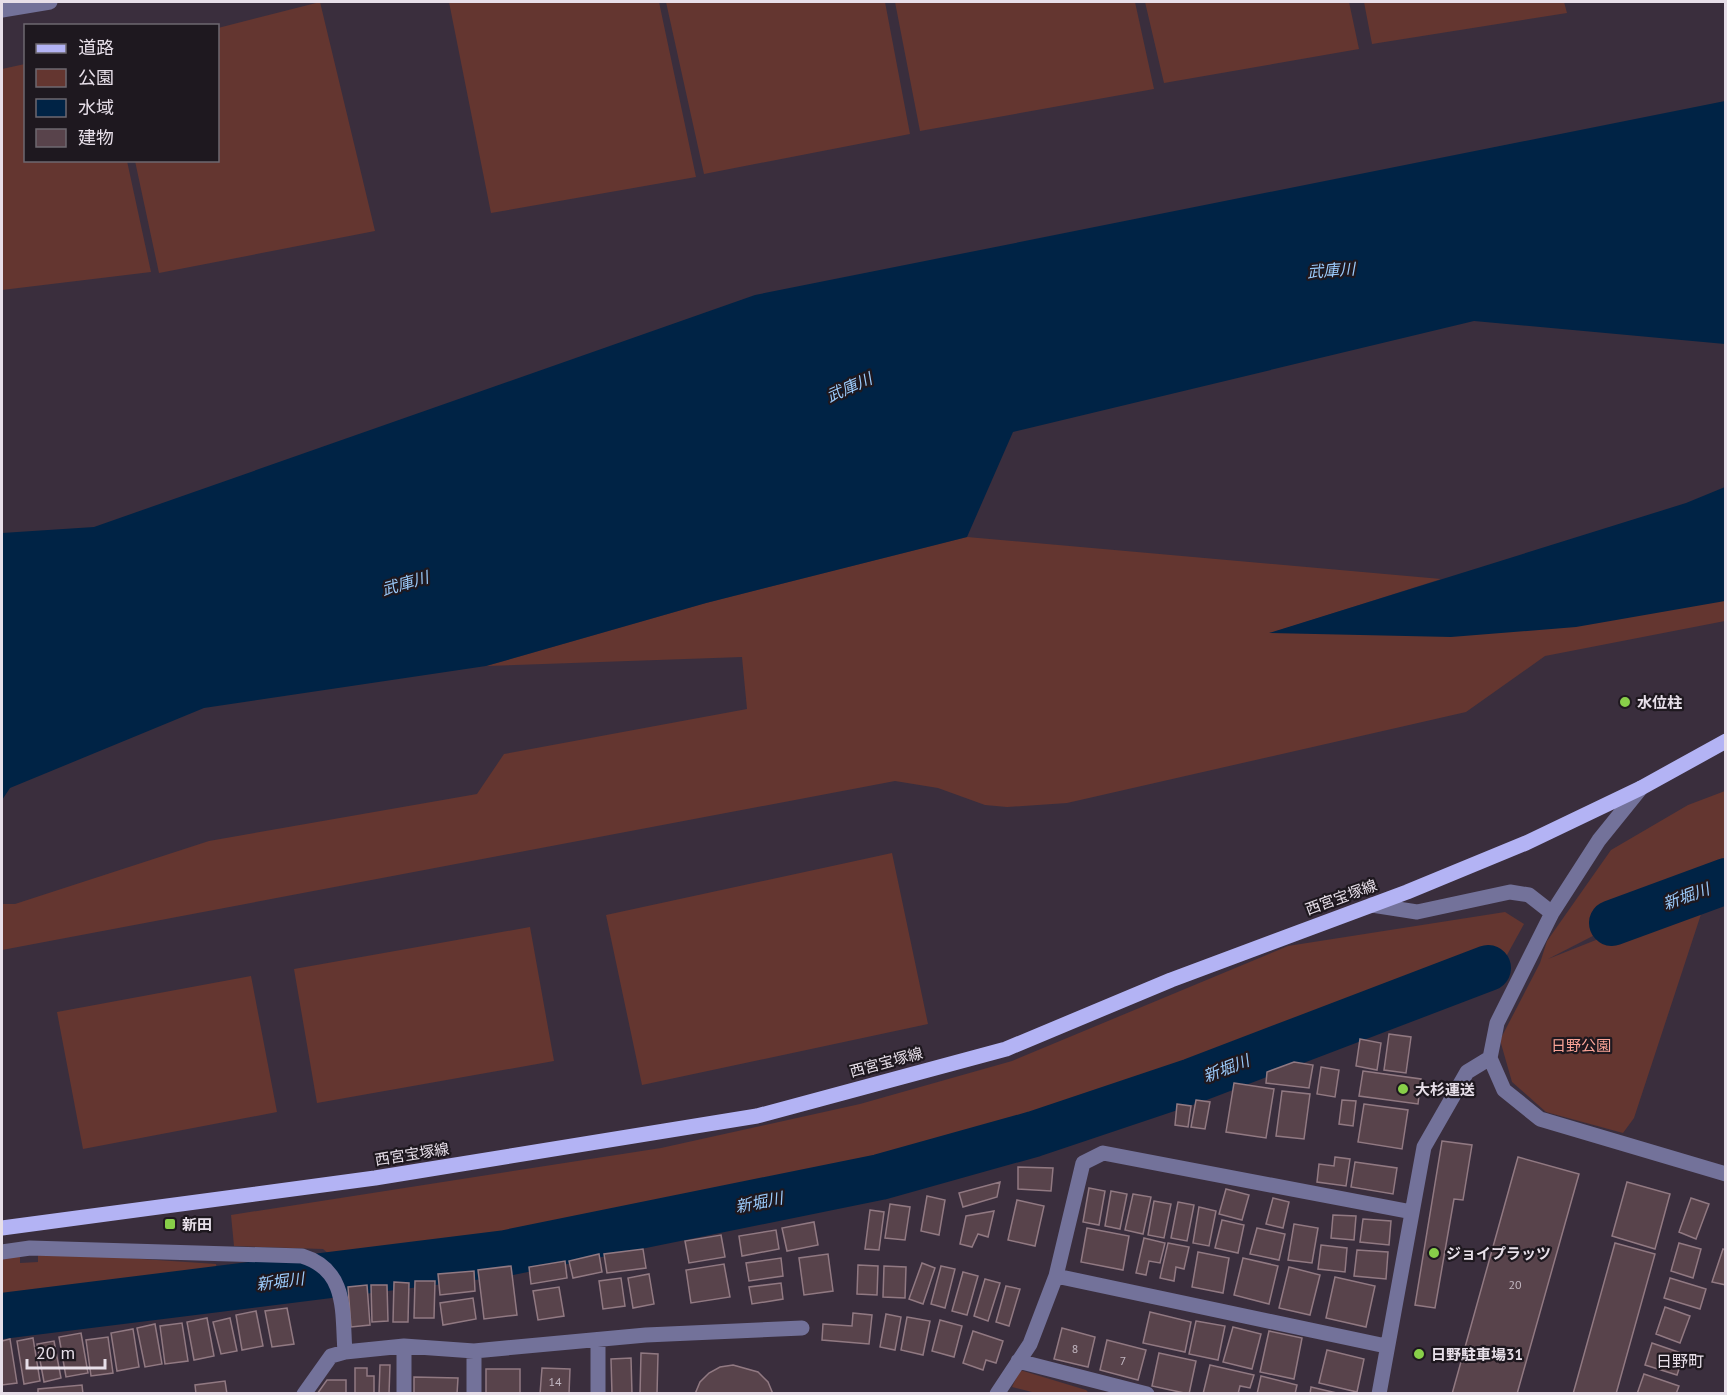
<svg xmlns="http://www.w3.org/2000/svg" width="1727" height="1395" font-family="'PT Sans','Noto Sans JP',sans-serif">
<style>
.green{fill:#643630}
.water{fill:#002345}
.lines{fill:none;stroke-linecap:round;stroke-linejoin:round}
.river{stroke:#002345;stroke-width:46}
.building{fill:#58434b;stroke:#917982;stroke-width:1.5}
.minor{stroke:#73729a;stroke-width:15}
.major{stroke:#b3b3f4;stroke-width:15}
.poi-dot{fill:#88cf49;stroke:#1e181f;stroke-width:2}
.labels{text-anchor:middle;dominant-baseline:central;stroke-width:4.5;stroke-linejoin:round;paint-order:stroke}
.number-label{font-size:12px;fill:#c3b8c2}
.poi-label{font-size:15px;font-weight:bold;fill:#e7dfe9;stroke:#1e181f;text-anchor:start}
.street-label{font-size:15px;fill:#e7dfe9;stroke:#1e181f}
.park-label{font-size:15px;fill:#fba497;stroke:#1e181f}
.water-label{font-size:16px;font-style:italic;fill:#9bcafa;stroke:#1e181f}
.neighbourhood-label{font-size:16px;fill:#e7dfe9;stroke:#1e181f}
</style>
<rect width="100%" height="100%" fill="#3a2e3d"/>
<path class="green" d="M320,2L375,231L159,273L135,161L218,160V28Z
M449,2H659L696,177L491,213Z
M666,2H885L910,134L704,174Z
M895,2H1135L1154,89L920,131Z
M1145,2H1349L1359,49L1164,83Z
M1364,2H1564L1567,13L1372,44Z
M25,64L26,160L127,161L151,272L2,290V69Z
M967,537L1441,579L1271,633L1725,598V621L1545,656L1466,712L1067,803L1007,807L985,805L938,788L895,781L2,950V904H15L209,841L477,794L504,754L747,709L742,657L486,666L706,603Z
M1725,791V873L1698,882L1548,959L1707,896L1634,1118L1623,1133L1546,1112L1512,1082L1500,1040L1540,963L1547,941L1611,850L1688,805Z
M892,853L928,1024L642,1085L606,915Z
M1505,912L1524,924L1491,984L1060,1143L931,1182L586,1222L340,1264L323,1249L234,1246L231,1215L661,1148L860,1104L1012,1061L1288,946Z
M530,927L554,1061L317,1103L294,969Z
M251,976L277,1112L83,1149L57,1012Z
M38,1252L216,1264L218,1275L2,1301V1257L20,1254V1263L38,1262Z
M1020,1370L1086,1390L1089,1393H1036L1012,1387Z"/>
<path class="water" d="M1725,101V344L1474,321L1013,432L967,537L706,603L486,666L204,708L10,788L2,800V533L94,527L755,295Z
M1725,487V601L1576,627L1451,637L1269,633L1686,503Z"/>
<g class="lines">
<path class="river" d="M1612,923L1726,881
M2,1316L506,1253L880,1177L1034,1134L1192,1081L1488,968"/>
</g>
<path class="building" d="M1389,1034L1411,1037L1406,1073L1384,1070Z
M1360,1039L1381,1043L1377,1070L1356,1066Z
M1294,1062L1313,1065L1309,1088L1266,1083L1267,1072Z
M1321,1067L1339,1070L1335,1097L1317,1094Z
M1363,1071L1421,1079L1418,1104L1359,1096Z
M1234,1083L1274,1089L1266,1138L1226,1132Z
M1282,1091L1310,1094L1304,1139L1276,1136Z
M1196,1100L1210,1102L1205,1129L1191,1127Z
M1342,1100L1356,1101L1353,1126L1339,1124Z
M1177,1104L1191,1106L1188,1127L1175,1125Z
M1364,1104L1408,1110L1402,1149L1358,1142Z
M1442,1141L1472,1145L1463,1200L1454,1199L1435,1308L1415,1305Z
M1335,1157L1350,1159L1346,1186L1317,1182L1319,1164L1334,1166Z
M1518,1157L1579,1174L1517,1394H1452Z
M1355,1162L1397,1168L1393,1194L1351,1187Z
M1018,1167L1053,1168L1051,1191L1018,1189Z
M1000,1182L997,1197L963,1207L959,1193Z
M1627,1182L1670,1194L1655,1249L1612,1236Z
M1089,1188L1105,1191L1099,1225L1083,1222Z
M1226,1189L1249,1195L1242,1220L1219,1214Z
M1111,1191L1127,1194L1120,1229L1105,1226Z
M1133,1194L1151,1197L1143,1234L1125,1230Z
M927,1196L945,1200L939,1235L921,1231Z
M1273,1198L1289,1202L1283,1228L1266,1224Z
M1691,1198L1709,1204L1696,1239L1679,1232Z
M1017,1200L1044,1206L1035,1246L1008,1240Z
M1154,1201L1171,1204L1164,1238L1148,1235Z
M1178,1202L1194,1205L1187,1241L1171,1238Z
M890,1204L910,1207L905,1240L885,1238Z
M1199,1207L1216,1211L1209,1246L1193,1243Z
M870,1210L884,1212L879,1250L865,1249Z
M994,1211L988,1237L978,1234L972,1247L960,1244L966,1216Z
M1333,1215L1356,1216L1354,1240L1331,1238Z
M1363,1219L1391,1221L1389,1245L1360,1242Z
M1222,1220L1244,1225L1238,1253L1215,1248Z
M814,1222L818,1245L787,1251L782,1228Z
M1294,1224L1318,1228L1312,1263L1288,1260Z
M1087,1228L1129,1236L1123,1270L1081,1262Z
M1257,1228L1285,1234L1279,1260L1250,1254Z
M776,1230L779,1249L742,1256L739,1236Z
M721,1235L725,1257L689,1263L685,1241Z
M1144,1238L1165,1243L1160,1263L1149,1261L1146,1275L1136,1273Z
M1168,1243L1189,1247L1184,1269L1176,1267L1174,1281L1160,1278Z
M1615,1243L1655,1254L1616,1394H1573Z
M1679,1243L1701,1249L1693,1278L1671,1271Z
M1321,1245L1347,1248L1345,1272L1318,1269Z
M643,1249L646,1268L607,1273L604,1254Z
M1723,1249L1726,1250V1285L1712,1282Z
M1357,1250L1388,1252L1386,1279L1354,1276Z
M1198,1252L1229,1258L1223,1293L1192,1287Z
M599,1254L602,1272L573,1278L569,1261Z
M828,1254L833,1291L804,1295L799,1258Z
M781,1258L783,1276L749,1281L746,1263Z
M1243,1258L1278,1266L1269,1304L1234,1295Z
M565,1261L567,1278L531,1284L529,1267Z
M922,1263L935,1268L923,1304L909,1299Z
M724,1264L730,1297L691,1303L686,1270Z
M858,1265L878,1266L877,1295L857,1294Z
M511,1266L517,1315L484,1319L478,1270Z
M884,1266L906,1267L905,1298L883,1297Z
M941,1266L955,1269L945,1308L931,1304Z
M1289,1267L1320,1275L1310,1315L1279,1308Z
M474,1271L475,1291L440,1295L438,1274Z
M963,1272L978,1276L967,1315L952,1311Z
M649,1274L654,1304L633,1308L628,1278Z
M1335,1277L1375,1286L1366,1327L1326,1318Z
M621,1278L625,1306L603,1309L599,1281Z
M1670,1278L1706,1289L1700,1309L1664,1298Z
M985,1279L1000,1283L988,1321L974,1316Z
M415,1281H435L434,1318H414Z
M394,1282L409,1283L408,1322H393Z
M781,1283L783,1299L752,1304L749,1287Z
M367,1285L370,1325L351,1327L348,1287Z
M371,1285H387L388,1321L372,1322Z
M1006,1286L1020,1289L1009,1326L996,1322Z
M559,1287L564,1316L538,1320L533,1291Z
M473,1298L476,1319L443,1325L440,1303Z
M1665,1307L1690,1316L1680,1343L1656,1334Z
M287,1308L294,1344L272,1347L265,1311Z
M256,1311L263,1346L242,1350L236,1315Z
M1150,1312L1191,1322L1185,1352L1143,1343Z
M853,1313L872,1315L869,1344L822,1340L823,1324L852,1326Z
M886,1314L901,1317L895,1350L880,1347Z
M907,1317L930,1321L923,1355L901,1350Z
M207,1318L214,1356L194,1360L187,1322Z
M230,1318L237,1351L221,1354L213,1322Z
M940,1320L962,1326L954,1357L932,1351Z
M1196,1321L1225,1326L1218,1360L1189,1354Z
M182,1323L188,1361L165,1364L160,1326Z
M155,1324L162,1364L145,1367L137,1328Z
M1233,1327L1261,1334L1252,1369L1223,1362Z
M1062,1328L1095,1337L1088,1367L1054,1359Z
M133,1329L139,1367L117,1371L111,1333Z
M973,1331L1003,1341L996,1363L986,1360L983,1370L963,1363Z
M1269,1331L1302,1338L1294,1379L1260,1372Z
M81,1333L88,1373L66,1377L59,1337Z
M108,1337L113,1373L91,1376L86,1340Z
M33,1338L40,1381L24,1384L17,1341Z
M10,1339L17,1383L2,1385V1341Z
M1107,1340L1146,1350L1138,1380L1100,1370Z
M54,1341L61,1378L44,1382L37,1344Z
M1652,1343L1684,1354L1677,1375L1645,1365Z
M1327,1350L1364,1359L1357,1392L1319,1383Z
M641,1353L658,1354L657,1394H640Z
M1159,1353L1196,1361L1189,1394L1152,1386Z
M631,1358L632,1394H612L611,1359Z
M380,1365H390L389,1394H379Z
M733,1365L758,1372L768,1382L773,1394H695L700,1382L709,1373L720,1367Z
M1210,1365L1254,1375L1250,1388L1240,1386L1238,1394H1203Z
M355,1368H367V1376H374V1394H355Z
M542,1368L570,1369L569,1394H540Z
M486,1369H520V1394H486Z
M1644,1374L1679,1386L1676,1394H1637Z
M1261,1376L1297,1385L1295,1394H1257Z
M414,1377L458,1378L457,1394H414Z
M327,1380H346V1394H317Z
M225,1381L227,1394H196L195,1385Z
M82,1385L83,1394H38V1389Z
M1311,1387L1341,1394H1310Z"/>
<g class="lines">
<path class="minor" d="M2,10L50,2
M1641,788L1599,840L1552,913L1497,1023L1490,1058L1504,1090L1540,1119L1726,1174
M1372,905L1417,912L1510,892L1529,895L1552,913
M2,1252L30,1248L302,1256C348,1270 342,1312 345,1352
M1056,1276L1386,1346
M404,1346V1394
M474,1351V1394
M1018,1361L1147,1394
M304,1394L331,1356L345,1352L404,1346L474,1351L646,1335L802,1328
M598,1394V1340
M997,1394L1030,1344L1056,1276L1083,1163L1103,1153L1412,1212
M1379,1394L1424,1147L1467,1072L1490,1058"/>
<path class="major" d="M2,1228L375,1178L757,1116L1006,1049L1171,980L1407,892L1526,843L1641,788L1726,741"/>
</g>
<g class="poi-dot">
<circle cx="1625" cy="702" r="6"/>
<circle cx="1403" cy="1089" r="6"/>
<rect x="164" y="1218" width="12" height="12" rx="3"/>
<circle cx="1434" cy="1253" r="6"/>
<circle cx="1419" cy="1354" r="6"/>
</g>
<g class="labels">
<g class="number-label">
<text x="1515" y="1284">20</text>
<text x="1075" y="1348">8</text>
<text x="1123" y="1360">7</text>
<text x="555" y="1381">14</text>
</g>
<g class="poi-label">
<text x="1637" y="702">水位柱</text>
<text x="1415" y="1089">大杉運送</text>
<text x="182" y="1224">新田</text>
<text x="1446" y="1253">ジョイプラッツ</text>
<text x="1431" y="1354">日野駐車場31</text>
</g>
<g class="street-label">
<text transform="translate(1341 897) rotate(-20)">西宮宝塚線</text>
<text transform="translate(886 1062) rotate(-15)">西宮宝塚線</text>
<text transform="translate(412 1154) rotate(-9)">西宮宝塚線</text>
</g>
<g class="park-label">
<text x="1581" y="1045">日野公園</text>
</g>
<g class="water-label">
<text transform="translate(1331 270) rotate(-4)">武庫川</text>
<text transform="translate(849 387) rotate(-24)">武庫川</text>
<text transform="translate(405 583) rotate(-16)">武庫川</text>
<text transform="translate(1686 896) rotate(-20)">新堀川</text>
<text transform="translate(1226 1068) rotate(-21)">新堀川</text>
<text transform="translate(759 1202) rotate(-11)">新堀川</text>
<text transform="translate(280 1281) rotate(-7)">新堀川</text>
</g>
<g class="neighbourhood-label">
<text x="1680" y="1361">日野町</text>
</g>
</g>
<rect width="1727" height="1395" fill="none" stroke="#e7dfe9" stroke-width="6"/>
<rect x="24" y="24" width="195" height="138" fill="#1e181f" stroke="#6e6870" stroke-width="1.5"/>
<rect x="36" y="44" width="30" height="9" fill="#b3b3f4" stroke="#6e6870" stroke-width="1.5"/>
<text x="78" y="54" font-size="18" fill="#e7dfe9">道路</text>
<rect x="36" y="69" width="30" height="18" fill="#643630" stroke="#6e6870" stroke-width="1.5"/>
<text x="78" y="84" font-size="18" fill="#e7dfe9">公園</text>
<rect x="36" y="99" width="30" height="18" fill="#002345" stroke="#6e6870" stroke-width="1.5"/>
<text x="78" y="114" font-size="18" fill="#e7dfe9">水域</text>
<rect x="36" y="129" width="30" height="18" fill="#58434b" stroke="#6e6870" stroke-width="1.5"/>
<text x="78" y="144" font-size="18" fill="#e7dfe9">建物</text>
<path d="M27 1359v9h78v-9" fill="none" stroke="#e7dfe9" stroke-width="3"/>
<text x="36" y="1359" font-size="18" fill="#e7dfe9" stroke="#1e181f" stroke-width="4.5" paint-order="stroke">20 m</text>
</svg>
